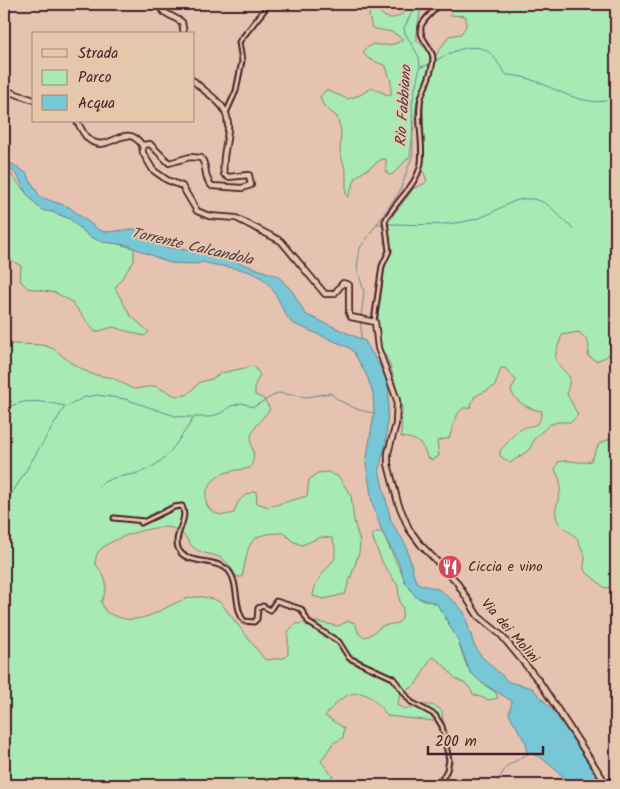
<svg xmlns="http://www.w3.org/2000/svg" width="620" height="789" font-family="Kalam,sans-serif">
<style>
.green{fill:#a8eab4;stroke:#798470}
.water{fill:#78c7d6;stroke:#668492}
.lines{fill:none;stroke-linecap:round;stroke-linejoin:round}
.stream{stroke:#668492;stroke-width:1}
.street-casing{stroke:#4a1f2b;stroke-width:7}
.secondary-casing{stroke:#4a1f2b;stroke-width:8}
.street{stroke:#e5c8ac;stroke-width:3}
.secondary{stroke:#e5c8ac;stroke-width:4.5}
.labels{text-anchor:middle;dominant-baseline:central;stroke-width:4;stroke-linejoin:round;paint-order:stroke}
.poi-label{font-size:14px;fill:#4a1f2b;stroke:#e5c8ac;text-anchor:start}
.street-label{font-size:14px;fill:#4a1f2b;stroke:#e5c8ac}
.water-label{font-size:15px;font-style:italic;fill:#513845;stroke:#e5c8ac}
</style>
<rect width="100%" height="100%" fill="#e6c3b1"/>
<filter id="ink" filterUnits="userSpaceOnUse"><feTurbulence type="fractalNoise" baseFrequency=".02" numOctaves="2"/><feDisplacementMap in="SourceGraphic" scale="10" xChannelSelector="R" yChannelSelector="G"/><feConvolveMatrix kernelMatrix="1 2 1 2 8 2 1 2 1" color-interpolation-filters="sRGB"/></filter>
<g filter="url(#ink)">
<path class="green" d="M403,4H421C420,17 416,28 417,41L427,49L430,58L429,66L426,82L417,100L410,156L393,174L389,175L386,171V159H382L356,177L348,197L346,194V172L340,152L341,130L337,117L324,106L320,97L326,90L348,99L360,95L371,88L391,96V82L386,66L369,59L363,53L365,49L373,44C382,46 396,46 403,39L392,32L372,28L369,16L370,8C386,13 384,25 404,13L405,9Z
M454,4H616V346L606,357L596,361L588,356C590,344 589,341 579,332L562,335C552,363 553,357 570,378L567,394L578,415L571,422H557L549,425L535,438L529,450L510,463L500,456V451C506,445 513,434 520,430C533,422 539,431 542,411C529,409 516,403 511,391L516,380L505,368H501L495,386L474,397L470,408H463L458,413L449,438L437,441L439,456L432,460L427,457C422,441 417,439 401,437L402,408L390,365L381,347L378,330V316L385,266L391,250L387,223L414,188L424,184L427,180L424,173L421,170L424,150L423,98L429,86L435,57L449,36L461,34L466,26V16L450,15Z
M4,161L9,172L37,206L70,219L90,237L134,248V261L115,288L130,315L149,332L144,336L113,327L95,332L72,302L56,293L27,288L20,280L21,266L11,260L4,259Z
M14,344L43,345L54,349L71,363L91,374L113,378L133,389L155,386L176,396L187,395L200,382L212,379L221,373L254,366L260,375L255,384V395L264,399L270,409C264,417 253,427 251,437C250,450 258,453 250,468C240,470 228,470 219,476C196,491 204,523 234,513C237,500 243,495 256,491L257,503L268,507L307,496L309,480L317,473L328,472L339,477L351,496L354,521L360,542L359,553L345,594L324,599L313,596C315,578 325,572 335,558V546L332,538L321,537L302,545L292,541L284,533C244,533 250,545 242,577H237C233,572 229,563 223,559C214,553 203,555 194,548C186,541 187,533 172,528C157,523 107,539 98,552C96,555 96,560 95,563C106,579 110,583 101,602L106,612C114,616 126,621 136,619C167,615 185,585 220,602L265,660L284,658L288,654V631L296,624L317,622L338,626L349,621L355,623L359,634L363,637L369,636L382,626L398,623L402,618L403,607L400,603L398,586L382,562L372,536L376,532H382C390,547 408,594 422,600C427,602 432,601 437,604L457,638L467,667L482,683L496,693L498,698L488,700L473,694C466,679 462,685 453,676C446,668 443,662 432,657L416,684L411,688L401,691L397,705C413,717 424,695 442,711L443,722L387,716C368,684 346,687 325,716L344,728L343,738L333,743L321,761L339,785H4V345Z
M616,436V586L605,588L585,571C582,566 586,562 585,556C584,552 580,546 579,542C574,531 561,530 557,519C551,504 569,491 555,470L558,462C571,458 578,465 591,461L599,444Z"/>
<path class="water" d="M4,159L26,173L40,197L69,207L99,230L106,232L136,229L152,241L169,248L207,252L278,276L293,292L305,314L365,341L386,377L389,390L386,442L379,470L391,521L406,545L415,579L419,584L438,589L456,603L464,612L474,645L482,657L509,682L532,688L556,714L604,785H573L543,759L526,751L527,745L509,714L512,701L482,683L470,672L457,638L437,604L416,597L405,582L398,561L382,532L372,502L366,463L374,413L373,393L367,376L353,351L348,347L292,323C282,312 279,297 270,286C255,266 225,269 203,262L196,264L170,263L127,245L102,242L90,237L70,219L54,212L44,211L37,206L26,193L18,176L6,165Z"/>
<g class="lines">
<path class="stream" d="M434,62C449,52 478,38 493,56C498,62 501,69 507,75C543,76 570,106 606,101
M421,67L431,64
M377,224H383
M387,224C419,224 456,228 487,215C504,207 517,195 537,200C553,204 560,219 573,228
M361,317L364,292L357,267L360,248L400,191L413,154L412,104L420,66L419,57L405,33L404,28L411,14L428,4
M361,339V321
M4,399L12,402
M4,411C21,396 45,402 65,406
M98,486C115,473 129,478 146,470C170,459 179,438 194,418
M8,500L64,408L85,397L97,395L125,399L175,416L187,417H210L221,413L231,406L242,403L253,407L278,393L307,397L330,393C341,403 358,411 373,413
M4,507L7,503
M495,785L507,766L529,753"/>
<g class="street-casing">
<path id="street" d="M226,113L236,91L242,61L239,42L269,4
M374,321L382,266L389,251L385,221C395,201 417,186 421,163C424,141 416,119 421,98C425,85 433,73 433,58C432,46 419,40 421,27C422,20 434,12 439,4
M114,518L144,521
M141,523L174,507L182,506C189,520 173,534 178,548C184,565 214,558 227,569C240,581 233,607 244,621L254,622L257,619L258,608L263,606L270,610L276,601L301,609L309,623L339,642L349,658L393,678L411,702L435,715L442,726L449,760L447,770L439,785
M615,785L616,758"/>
</g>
<g class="secondary-casing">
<path id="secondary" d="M158,4L164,12L182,22L184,34
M4,90L34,100
M77,121C81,128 84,137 91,141C110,153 125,121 142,145
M142,145L143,153L153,170L167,180L182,186L197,211L209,216L236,218L281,241L325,294H334L343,283L349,285V313L351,317L375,322L378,348L397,400L396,424L388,453V464L398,503L409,529L421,545L456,581L478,616L501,635L539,681L607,785
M142,145L150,144L169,163L190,157L201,158C208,166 203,178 212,186L242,188L251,185L249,175L228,177L224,174C220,154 234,131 225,111C219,99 203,91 194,81"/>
</g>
<use href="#street" class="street"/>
<use href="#secondary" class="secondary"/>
</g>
</g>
<defs>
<g id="restaurant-disc" transform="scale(1.25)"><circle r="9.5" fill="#d1495b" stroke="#e5c8ac"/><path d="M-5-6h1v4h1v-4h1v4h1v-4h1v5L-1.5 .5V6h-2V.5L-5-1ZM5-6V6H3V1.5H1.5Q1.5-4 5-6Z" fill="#fff"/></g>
</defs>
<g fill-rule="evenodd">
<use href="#restaurant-disc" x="450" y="567"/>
</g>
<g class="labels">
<g class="poi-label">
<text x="468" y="567">Ciccia e vino</text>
</g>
<g class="street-label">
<text transform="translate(510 631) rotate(49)">Via dei Molini</text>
</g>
<g class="water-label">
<text transform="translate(404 106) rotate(-86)">Rio Fabbiano</text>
<text transform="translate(192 247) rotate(13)">Torrente Calcandola</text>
</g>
</g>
<rect width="620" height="789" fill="none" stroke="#e5c8ac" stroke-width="20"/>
<rect x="10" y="10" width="600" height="769" fill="none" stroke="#4a1f2b" stroke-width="2" filter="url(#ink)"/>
<rect x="32" y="32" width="162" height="90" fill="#e5c8ac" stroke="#a78478"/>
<rect x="42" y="49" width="25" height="8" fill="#e5c8ac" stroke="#a78478"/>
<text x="78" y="58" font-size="15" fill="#4a1f2b">Strada</text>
<rect x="42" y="70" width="25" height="15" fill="#a8eab4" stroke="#a78478"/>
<text x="78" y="82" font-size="15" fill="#4a1f2b">Parco</text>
<rect x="42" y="95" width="25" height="15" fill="#78c7d6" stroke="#a78478"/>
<text x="78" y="108" font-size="15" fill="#4a1f2b">Acqua</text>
<path d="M428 746v8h115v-8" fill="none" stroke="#4a1f2b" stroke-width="2.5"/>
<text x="435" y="746" font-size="15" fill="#4a1f2b" stroke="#e5c8ac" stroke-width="4" paint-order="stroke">200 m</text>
</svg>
